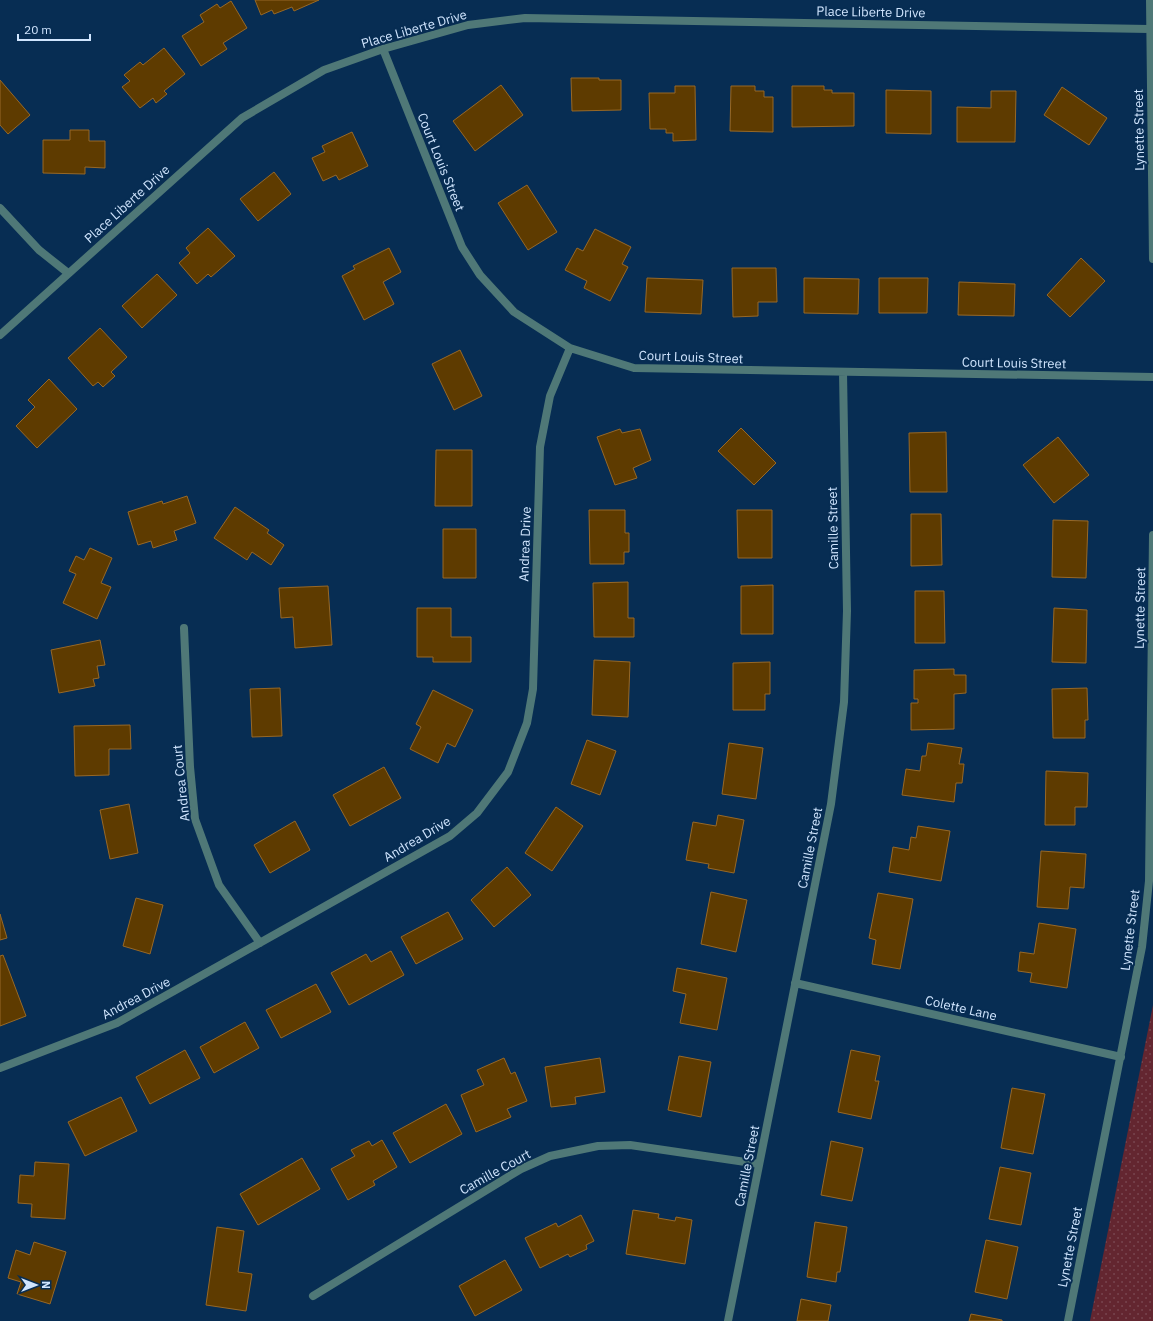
<svg xmlns="http://www.w3.org/2000/svg" width="1153" height="1321" font-family="'IBM Plex Sans',sans-serif">
<style>
.grass{fill:url(#grass-dots)}
.building{fill:#5e3b00;stroke:#976826}
.lines{fill:none;stroke-linecap:round;stroke-linejoin:round}
.street{stroke:#4f7877;stroke-width:8}
.labels{text-anchor:middle;dominant-baseline:central;stroke-width:4;stroke-linejoin:round;paint-order:stroke}
.street-label{font-size:13px;fill:#d0e5fe;stroke:#072d53}
</style>
<defs>
<pattern id="grass-dots" width="8" height="8" patternUnits="userSpaceOnUse"><rect width="8" height="8" fill="#632630"/><path d="M2 2h.1M6 6h.1" fill="none" stroke="#78454f" stroke-width="1.8" stroke-linecap="round"/></pattern>
</defs>
<rect width="100%" height="100%" fill="#072d53"/>
<path class="grass" d="M1153,1005V1321H1090Z"/>
<path class="building" d="M255,0H319L294,11L292,7L274,14L272,10L261,15Z
M231,1L247,28L223,43L227,49L201,66L182,36L204,22L200,15L217,4L220,8Z
M164,48L185,74L164,91L167,94L156,103L153,98L140,108L122,87L130,81L124,75L140,62L143,65Z
M571,78H599V80H621V110L572,111Z
M0,80L30,115L8,134L0,125Z
M501,85L523,115L475,151L453,121Z
M675,86H695L696,140L673,141V133H666V129H650L649,93H675Z
M731,86H755V91H764V97H773V132L730,131Z
M792,86H824V90H832V93H854V126L792,127Z
M1062,87L1107,118L1089,145L1044,115Z
M886,90L931,91V134L886,133Z
M991,91H1016L1015,142H957V107L991,108Z
M70,130H89V141H105V168L85,167V174L43,173V140H70Z
M352,132L368,166L339,180L336,175L323,181L312,158L325,152L322,146Z
M274,172L291,194L258,221L240,199Z
M527,185L557,232L528,250L498,203Z
M208,228L235,256L211,277L208,274L197,284L179,263L190,253L186,248Z
M595,229L631,247L622,264L628,267L610,301L584,288L587,281L565,270L577,248L583,251Z
M389,248L401,272L383,282L394,304L364,320L342,276L355,269L353,266Z
M1081,258L1105,281L1070,317L1047,295Z
M732,268H776L777,302H758V316L733,317Z
M157,274L177,295L142,328L122,306Z
M647,278L703,280L701,314L645,312Z
M804,278L859,279L858,314L804,313Z
M879,278H928L927,313H879Z
M959,282L1015,284L1014,316L958,315Z
M100,328L127,357L111,372L115,376L103,387L98,382L93,386L68,358Z
M460,350L482,396L454,410L432,364Z
M49,379L77,409L37,448L16,426L35,407L28,400Z
M741,428L776,463L754,485L718,451Z
M620,429L622,433L640,429L651,460L633,468L637,478L615,485L597,437Z
M946,432L947,492H910L909,433Z
M1058,437L1089,475L1054,503L1023,465Z
M436,450H472V506H435Z
M187,496L196,523L174,531L177,540L153,548L151,541L138,545L128,512L162,501L163,504Z
M235,507L269,530L267,533L284,545L271,565L252,552L247,560L214,538Z
M589,510H625V533H629V552H624V564H590Z
M737,510H772V558H738Z
M911,514H941L942,565L911,566Z
M1053,520L1088,521L1086,578L1052,577Z
M443,529H476V578H443Z
M90,548L112,558L101,583L111,587L97,619L63,603L76,574L69,571L76,556L84,560Z
M628,582V618H634V637H594L593,583Z
M773,585V634H741V586Z
M328,586L332,645L295,648L293,617L281,618L279,588Z
M915,591H944L945,643H915Z
M417,608H451V637H471V662H433V657H417Z
M1054,608L1087,610L1086,663L1052,662Z
M100,640L105,665L97,666L99,678L93,679L95,686L59,693L51,650Z
M594,660L630,662L628,717L592,715Z
M770,662V694H765V710H733V663Z
M954,669V675H966V693L954,694V729L911,730V703H918V699H914V670Z
M280,688L282,736L252,737L250,689Z
M1087,688L1088,720H1085V738H1053L1052,689Z
M433,690L473,710L455,747L447,743L438,763L410,749L421,727L416,724Z
M130,725L131,749H109V775L75,776L74,726Z
M587,740L616,751L600,795L571,784Z
M729,743L763,748L756,799L722,794Z
M928,743L962,748L959,764H964L962,783H956L954,802L902,795L906,769L920,771L922,756H926Z
M384,767L401,798L350,826L333,795Z
M1046,771L1088,773L1087,807H1075V825H1045Z
M129,804L138,853L110,859L100,810Z
M556,807L583,826L552,871L525,853Z
M718,815L744,820L734,873L708,868L709,864L686,860L693,822L716,826Z
M295,821L310,850L270,873L254,845Z
M918,826L950,831L941,881L889,872L893,847L909,850L911,837L916,838Z
M1041,851L1086,854L1084,888L1070,887L1068,909L1037,907Z
M507,867L531,895L494,927L471,900Z
M711,892L747,900L736,952L701,944Z
M878,893L913,899L900,969L872,964L876,940L869,938Z
M136,898L163,905L150,954L123,946Z
M448,912L463,939L416,964L401,937Z
M0,914L7,938L0,940Z
M1039,923L1076,929L1067,988L1030,982L1032,973L1018,971L1020,952L1034,954Z
M391,951L404,975L349,1005L331,973L366,954L371,962Z
M3,955L26,1016L0,1026V956Z
M677,968L727,978L717,1030L680,1023L686,994L673,991Z
M316,984L331,1012L281,1038L266,1010Z
M245,1022L259,1048L214,1073L200,1047Z
M185,1050L200,1078L150,1104L136,1077Z
M851,1050L880,1056L875,1081H879L871,1119L838,1112Z
M679,1056L711,1062L701,1117L668,1110Z
M504,1058L511,1074L515,1072L527,1101L507,1109L511,1117L476,1132L461,1095L484,1085L477,1070Z
M600,1058L605,1092L575,1097L576,1104L551,1107L545,1067Z
M1012,1088L1045,1094L1033,1154L1001,1148Z
M121,1097L137,1131L85,1156L68,1122Z
M446,1104L462,1134L410,1163L393,1133Z
M382,1140L397,1167L373,1181L375,1185L348,1200L331,1169L355,1156L351,1150L369,1141L372,1146Z
M831,1141L863,1148L852,1201L821,1195Z
M302,1158L320,1189L258,1225L240,1194Z
M35,1162L69,1164L65,1219L31,1217L32,1204L18,1203L20,1175L34,1176Z
M1000,1167L1031,1173L1021,1225L989,1219Z
M633,1210L659,1214L658,1218L675,1221L676,1217L692,1220L685,1264L626,1254Z
M581,1215L594,1241L586,1245L587,1249L570,1257L568,1254L540,1268L525,1238L556,1223L558,1227Z
M815,1222L847,1227L840,1272H837L836,1282L807,1277Z
M217,1227L244,1231L238,1272L252,1274L246,1311L206,1305Z
M986,1240L1018,1247L1007,1299L975,1292Z
M34,1242L66,1252L50,1304L17,1294L21,1282L8,1278L16,1250L30,1255Z
M505,1260L522,1290L475,1316L459,1286Z
M801,1299L831,1305L828,1321H797Z
M971,1314L1002,1320V1321H969Z"/>
<g class="lines">
<path class="street" d="M1150,0L1153,259
M383,49L462,247L480,275L514,312L570,348L634,368L1153,377
M0,208L39,250L68,273
M0,335L242,118L324,70L383,49L468,25L525,18L1149,29
M184,628L190,767L195,819L219,885L260,943
M795,983L1121,1057
M0,1068L117,1023L450,836L477,813L508,772L527,723L533,689L540,447L550,396L570,348
M313,1296L521,1169L550,1156L598,1146L630,1145L759,1164
M728,1321L831,804L844,702L847,611L843,372
M1068,1321L1142,947L1149,881L1153,535"/>
</g>
<g class="labels">
<g class="street-label">
<text transform="translate(871 12) rotate(1)">Place Liberte Drive</text>
<text transform="translate(414 29) rotate(-16)">Place Liberte Drive</text>
<text transform="translate(1139 130) rotate(-91)">Lynette Street</text>
<text transform="translate(441 162) rotate(68)">Court Louis Street</text>
<text transform="translate(127 204) rotate(-42)">Place Liberte Drive</text>
<text transform="translate(691 357) rotate(2)">Court Louis Street</text>
<text transform="translate(1014 363) rotate(1)">Court Louis Street</text>
<text transform="translate(833 528) rotate(-91)">Camille Street</text>
<text transform="translate(525 544) rotate(-88)">Andrea Drive</text>
<text transform="translate(1140 608) rotate(-89)">Lynette Street</text>
<text transform="translate(181 783) rotate(-96)">Andrea Court</text>
<text transform="translate(417 839) rotate(-31)">Andrea Drive</text>
<text transform="translate(810 848) rotate(-79)">Camille Street</text>
<text transform="translate(1130 930) rotate(-83)">Lynette Street</text>
<text transform="translate(136 998) rotate(-28)">Andrea Drive</text>
<text transform="translate(961 1008) rotate(13)">Colette Lane</text>
<text transform="translate(747 1166) rotate(-79)">Camille Street</text>
<text transform="translate(495 1172) rotate(-29)">Camille Court</text>
<text transform="translate(1070 1247) rotate(-79)">Lynette Street</text>
</g>
</g>
<g transform="translate(36 1285) rotate(90)" stroke="#072d53" stroke-width="3" paint-order="stroke">
<path d="M0-3L7 15L0 10L-7 15Z" fill="#d0e5fe"/>
<text y="-6" font-size="11" font-weight="bold" text-anchor="middle" fill="#d0e5fe">N</text>
</g>
<path d="M18 34v6h72v-6" fill="none" stroke="#d0e5fe" stroke-width="2"/>
<text x="24" y="34" font-size="12" fill="#d0e5fe" stroke="#072d53" stroke-width="3" paint-order="stroke">20 m</text>
</svg>
